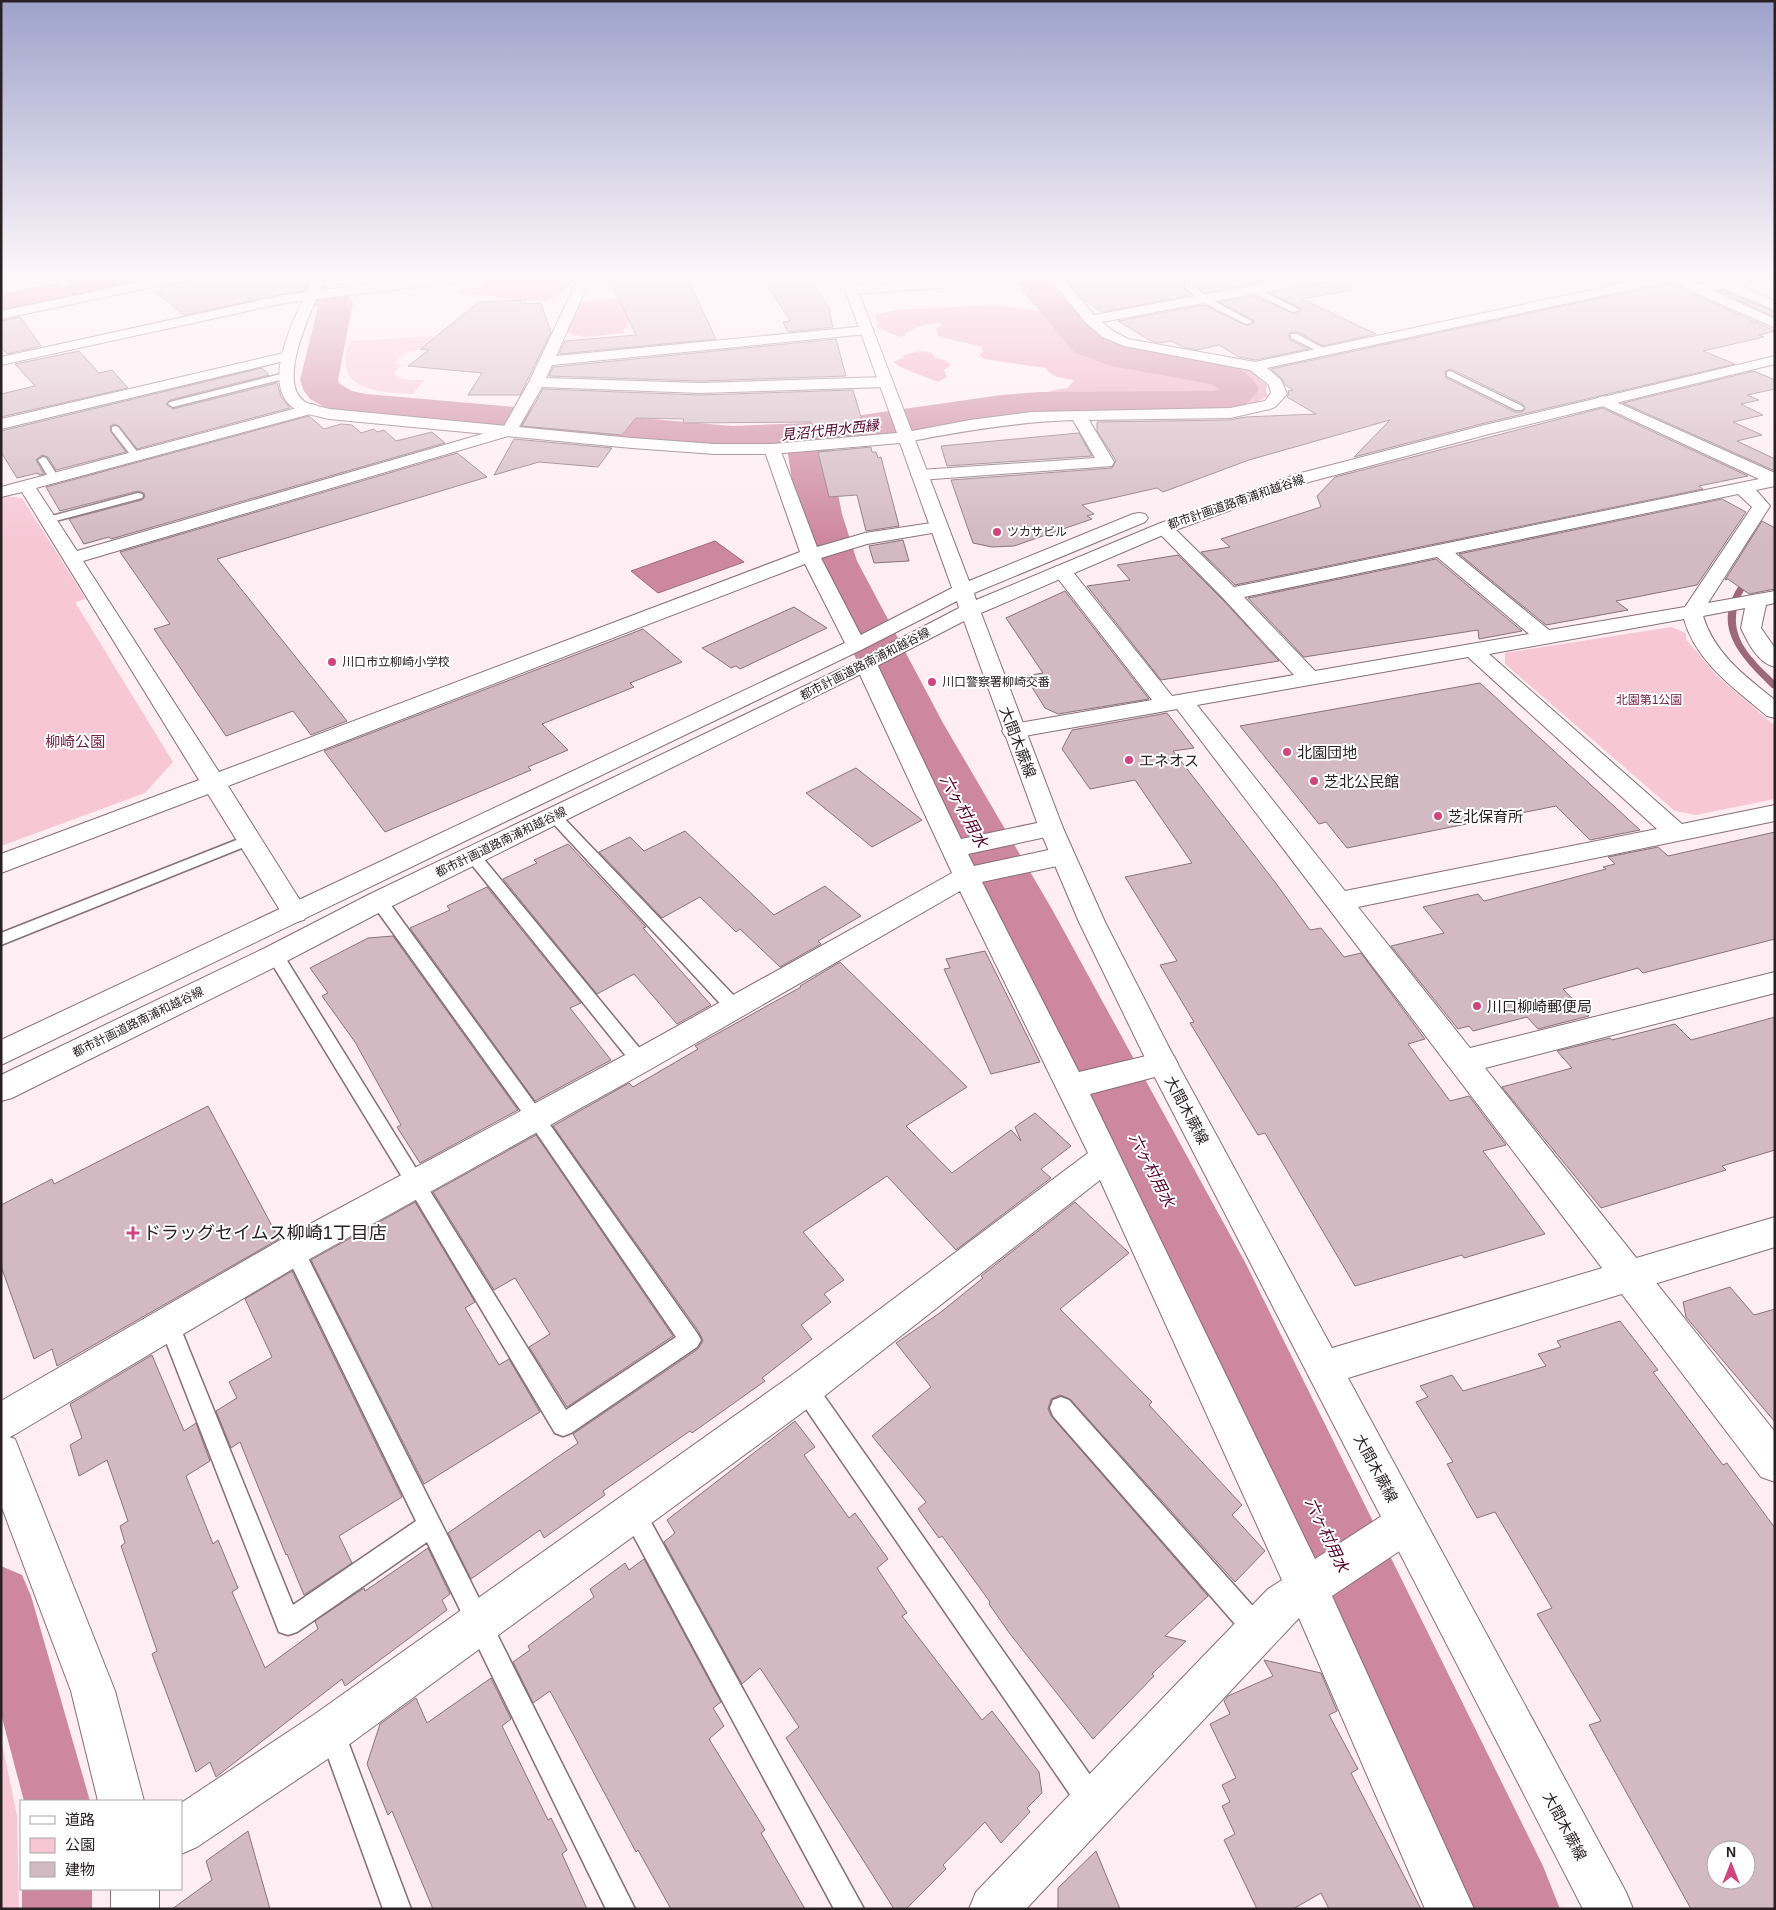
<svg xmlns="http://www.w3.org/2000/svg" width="1776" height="1910" font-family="Helvetica,'Noto Sans JP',sans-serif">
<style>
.green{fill:#f7c7d6}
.forest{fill:#eda5bd}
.water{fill:#cd879f;stroke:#9c687a}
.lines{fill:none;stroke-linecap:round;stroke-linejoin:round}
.stream{fill:#9c687a;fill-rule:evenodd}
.canal{fill:#cd879f;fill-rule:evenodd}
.river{fill:#cd879f;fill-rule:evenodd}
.building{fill:#d3b9c1;stroke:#897279;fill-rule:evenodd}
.lane-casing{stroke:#856e75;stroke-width:3}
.street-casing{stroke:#856e75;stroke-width:2}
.secondary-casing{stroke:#856e75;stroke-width:2}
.lane{fill:#fff;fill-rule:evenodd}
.street{fill:#fff;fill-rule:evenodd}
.secondary{fill:#fff;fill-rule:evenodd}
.poi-dot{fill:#ce4580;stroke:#fff;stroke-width:2}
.labels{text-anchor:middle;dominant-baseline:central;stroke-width:4;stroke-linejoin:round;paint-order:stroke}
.far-street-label{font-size:12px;fill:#292023;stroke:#fff}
.far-poi-label{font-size:12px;fill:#292023;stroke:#fff;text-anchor:start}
.far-park-label{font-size:12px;fill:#732145;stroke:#fff}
.far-water-label{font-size:14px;font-style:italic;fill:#54002b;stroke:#fff}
.park-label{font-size:15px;fill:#732145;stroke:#fff}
.street-label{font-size:15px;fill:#292023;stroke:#fff}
.poi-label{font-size:15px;fill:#292023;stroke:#fff;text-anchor:start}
.water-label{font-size:16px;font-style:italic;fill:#54002b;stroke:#fff}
.near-poi-label{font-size:18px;fill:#292023;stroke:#fff;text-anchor:start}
</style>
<rect width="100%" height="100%" fill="#feeef3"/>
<path class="green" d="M434,336L416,351L405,353L396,362L402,365L394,373C401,381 414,380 424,380L413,394C378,392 330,390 350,341Z
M5,496L22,498L86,599L75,602L173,762L145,793L1,846V497Z
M1671,627L1686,633V639L1716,675L1775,726V799L1696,815L1675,811L1505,664V653Z
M1,1738L17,1816L19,1909H1Z"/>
<path class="forest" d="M530,275H575V280L570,282L569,287L547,301L505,299L494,296L458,293L481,286L485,282L492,280Z
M620,298L636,317L627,321L626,324L629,326L624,329V333L586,337L574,335L555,327L560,320L557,316L575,309L581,303Z
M995,305L1068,315L1081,321C1083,333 1095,336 1106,341L1241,367L1255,372L1260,380L1267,385L1266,390L1268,396L1257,402L1225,407L1096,409L1037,407L1030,400L1054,390L1068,388L1074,380C1064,378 1051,378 1046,368L984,359L979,355L983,352L982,347L938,336L936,328L943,325C932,320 915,328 905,333V336L899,337L876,327L879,323L875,315L896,310Z
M920,351L932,353L935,358L945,360L951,365L944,370L947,377L938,382L900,367L893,362L903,358L904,355Z"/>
<path class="water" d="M715,541L744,562L658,593L631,571Z"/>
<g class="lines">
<path class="stream" d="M1747,574L1754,576C1750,583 1744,589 1741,596C1725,634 1749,656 1775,681V689L1772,688C1746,662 1714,633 1734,594C1737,587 1743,581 1747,574Z"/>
<path class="canal" d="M1,1566L22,1575L31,1596L90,1801H24L1,1714Z
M22,1889H92V1909H22Z"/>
<path class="river" d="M92,275H154L149,282L1,314V294Z
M257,275H300L348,296L353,303L338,380L340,384L352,391L366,394L732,426L806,423L1001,395L1040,392L1213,391L1219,389L1211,384L1112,366L1075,353L1009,275H1043L1101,337L1122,346L1233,366C1245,371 1252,378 1259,388C1249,408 1233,411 1213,415L1040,416L1001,419L828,444L842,514L857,561L943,723L1053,911L1246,1264L1543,1866L1560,1909H1439L1180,1312L987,911L887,723L809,561L797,514L787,448L732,450L365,418L324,407L310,399L304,391L300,380L318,307L262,282Z"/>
</g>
<path class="building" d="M216,275H307L310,279L305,290L184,315L156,292L163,290L160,288Z
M607,275H686L716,339L559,354L565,341L636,335Z
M761,275H808L831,311H829L833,327L788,332L783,322L790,321Z
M1062,275H1301L1204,293L1192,282L1185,281L1183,287L1191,295L1102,312L1084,300Z
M1341,275H1350L1352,290L1302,299L1376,334L1323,346L1298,332H1291L1289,334L1290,340L1309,349L1255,360L1239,357L1219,345L1197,350L1183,347L1171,341L1160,343L1151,341L1118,321L1204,305L1247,326L1255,321L1219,302L1254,296L1294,314L1302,309L1270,293L1333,281Z
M1605,275H1652L1607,285Z
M1687,275H1736L1699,283L1686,277Z
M1669,283L1775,331L1759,335L1764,337L1703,351L1735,364L1485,423L1354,457L1390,420L1249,460L1163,492L1157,488L1082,505L1094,514L1087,516L1092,519L1014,546L992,547L973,543L951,480L1112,468L1116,461L1097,431V422L1230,420L1245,417L1316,414L1287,397L1289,394L1288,391L1293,390L1285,385L1282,379L1271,369ZM1451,369L1523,404L1525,409L1522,412H1515L1446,378L1445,371Z
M1722,290L1775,312V317L1717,291Z
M525,300V304L541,303L551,332L520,395H468L482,373L408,366L429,350L420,349L479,302Z
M20,317L41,346L7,354L1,348V321Z
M836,339L846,376L700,381L549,376L553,367Z
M79,351L99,373L112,370L128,388L1,417V394L35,386L15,364Z
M262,368L269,375L170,400L166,404L173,409L277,383L281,396L290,408L137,449L119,426L114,424L110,426L111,432L126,452L56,470L48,457L42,455L36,460L44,474L39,475L38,473L17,478L1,452V431Z
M1754,371L1775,380V389L1747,395L1759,400L1741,404L1763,415L1733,422L1762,435L1737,441L1775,459V471L1623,403Z
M543,389L700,395L853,390L866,434L815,438L811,422L683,423L684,419L636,418L622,435L522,426Z
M1602,408L1748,476L1699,486L1703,489L1235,585L1201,552L1230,547L1221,539L1321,507L1317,496L1335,477Z
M309,416L324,429L341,424L352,425L361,433L374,429L377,432L384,430L396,441L432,432L445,443L111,539L109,537L84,544L69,519L142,500L145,497L144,493L138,491L60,511L46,487Z
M1079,433L1092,456L947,466L941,446Z
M514,439L612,448L598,467L539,462L494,475Z
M871,447L872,452H876L878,458L881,457L899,526L866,531L857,495L829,497L818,452Z
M457,453L487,477L217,559L347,721L311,735L293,711L226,736L154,629L170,624L120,552Z
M1722,499L1746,512L1697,585L1616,601L1628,610L1546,625L1459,554Z
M1762,521L1775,528V589L1749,594L1728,579L1725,580Z
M903,540L909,561L874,563L869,546Z
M1178,555L1222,599L1279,661L1161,680L1087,586L1130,580L1117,565Z
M1436,559L1522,631L1479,639L1478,630L1304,657L1248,598Z
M1065,591L1149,699L1058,714L1045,708L1025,676L1043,673L1006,618Z
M794,607L827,628L740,669L736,666L731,668L702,648Z
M643,629L682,662L630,683L634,687L542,724L568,750L528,767L531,770L385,832L324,751Z
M1480,683L1640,830L1590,840L1556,806L1347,848L1326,822L1319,824L1240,726Z
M1167,713L1194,748L1173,751L1275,882L1310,930L1321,928L1344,957L1361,953L1425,1039L1408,1044L1450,1101L1469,1096L1506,1145L1483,1151L1545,1234L1464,1258L1462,1255L1355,1286L1265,1133L1258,1135L1190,1023L1194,1022L1160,965L1177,961L1125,877L1192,863L1135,780L1090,789L1062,749L1072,730Z
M856,768L922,820L872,847L806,793Z
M685,831L774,915L825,886L861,916L818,941L821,944L780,967L740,929L736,932L700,897L662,918L599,852L630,837L644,851Z
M1775,832V939L1643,973L1638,968L1563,989L1589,1016L1538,1029L1527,1017L1473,1031L1469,1026L1458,1029L1391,946L1444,933L1423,907L1478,894L1484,901L1606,869L1603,867L1615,864L1608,857L1658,847L1668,856Z
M568,844L646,927L643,928L711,1005L677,1024L634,974L597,994L503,879L537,863L534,860Z
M487,887L581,1003L570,1008L611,1060L535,1101L410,928L450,910L447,906Z
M393,936L518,1110L420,1163L397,1127L401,1125L355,1042L322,996L328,993L310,968L368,938Z
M985,951L1040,1062L991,1074L944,969L950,968L946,959Z
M840,962L967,1087L906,1126L952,1173L1011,1130L1021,1141L1015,1127L1035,1113L1071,1146L1041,1169L1051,1178L956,1250L887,1176L803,1232L844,1280L824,1294L831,1302L801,1325L812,1339L762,1378L765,1381L692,1433L690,1431L603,1491L605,1495L544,1538L540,1530L471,1579L448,1533L578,1443L573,1434L698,1349L703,1341L699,1332L553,1126L629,1083L633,1087L698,1049L695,1046L801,987L800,986Z
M1775,1017V1150L1722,1166L1726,1170L1601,1208L1502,1087L1572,1068L1557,1051L1610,1038L1612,1040L1675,1024L1691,1040Z
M208,1106L279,1239L57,1366L52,1349L34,1359L1,1266V1205L52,1179L54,1184Z
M536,1135L673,1336L567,1407L529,1347L550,1334L515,1278L494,1290L433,1192Z
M415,1202L475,1302L465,1308L499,1365L509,1359L540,1412L424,1484L311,1260Z
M1075,1202L1129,1253L1060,1309L1152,1402L1149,1405L1242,1505L1232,1515L1265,1551L1235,1582L1070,1399L1060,1395L1051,1399L1048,1409L1052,1417L1208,1596L1165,1636L1186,1641L1152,1674L1154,1676L1093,1739L1010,1634L989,1604L990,1602L942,1536L939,1538L918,1509L926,1502L872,1436L931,1387L896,1343L941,1312L983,1278L981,1276Z
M292,1271L402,1497L339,1536L352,1563L304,1595L287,1554L286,1555L240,1442L231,1448L216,1411L237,1398L229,1382L272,1357L245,1299Z
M1730,1287L1754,1315L1775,1309V1422L1686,1317L1683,1302Z
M1620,1321L1658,1370L1653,1372L1723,1465L1727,1463L1775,1528V1909H1691L1589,1725L1601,1721L1537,1614L1552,1608L1495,1512L1477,1518L1447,1464L1453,1462L1416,1402L1428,1397L1420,1386L1452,1375L1463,1391L1546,1366L1538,1354L1561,1347L1557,1341ZM1716,1850H1746V1880H1716Z
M152,1355L184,1431L196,1423L210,1461L186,1476L213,1544L218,1540L238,1588L232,1592L265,1668L318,1629L315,1621L364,1588L365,1591L428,1548L450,1594L442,1600L447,1610L345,1686L342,1679L216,1777L210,1762L196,1772L152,1654L157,1651L121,1546L125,1543L120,1526L128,1521L107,1460L79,1476L70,1445L82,1438L70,1404Z
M795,1421L815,1447L804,1455L849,1518L855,1513L888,1559L877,1568L907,1613L902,1616L982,1720L992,1711L1039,1772L1042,1793L1027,1808L1030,1812L1001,1843L985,1822L943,1865L946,1869L906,1909H894L786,1738L799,1727L760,1668L742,1684L664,1542L675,1533L667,1520Z
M644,1559L721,1702L713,1708L724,1726L709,1739L765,1830L761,1833L805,1909H671L638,1850L636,1852L550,1691L533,1703L513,1662L530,1650L528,1646L594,1597L590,1589L625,1563L629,1570Z
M1264,1660L1321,1673L1337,1711L1329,1715L1358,1769L1351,1773L1421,1909H1329L1321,1893L1293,1909H1257L1224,1840L1235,1834L1222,1806L1230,1802L1222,1785L1236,1778L1210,1724L1230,1714L1224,1701L1228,1696L1273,1676Z
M491,1678L511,1719L502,1726L548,1820L551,1818L567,1850L562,1854L587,1909H433L392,1811L388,1815L367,1764L380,1724L416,1698L427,1723Z
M248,1831L270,1909H172L212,1880L206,1861Z
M1096,1851L1120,1909H1058V1888Z"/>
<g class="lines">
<g class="lane-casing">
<path id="lane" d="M50,275H58L69,285L62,287Z
M1185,283H1191L1206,297L1253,322L1246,324L1200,301L1185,287Z
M1251,288H1257L1300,310L1293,312L1251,292Z
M1291,334H1297L1329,351L1322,353L1291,338Z
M1450,371L1522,406L1524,408L1522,410H1516L1447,376V372Z
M285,373L288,374V378L173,407L168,404L170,402Z
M115,426L118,427L139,454V458H133L112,431V427Z
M43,457L46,458L59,478L58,480H50L49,478L38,460Z
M138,493L142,494L143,496L142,498L48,523L43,520L44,518Z
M554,811L559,813L740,1002L742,1007L740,1012L734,1013L728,1012L549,819L547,816L549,813Z
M249,835L254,837L256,840L254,843L1,945V933Z
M473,851L478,852L646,1056L649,1061L646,1066L640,1068L634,1066L468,860L466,856L468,852Z
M379,896L385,897L541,1112L697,1333L701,1340L697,1347L571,1433L563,1436L555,1433L410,1190L269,959L267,955L269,951L275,949L281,951L566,1410L676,1337L529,1122L373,905L371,901L373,897Z
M294,1241L301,1244L635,1909H606L427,1542L297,1632L288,1635L279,1632L159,1324L162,1317L169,1314L176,1317L293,1605L416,1521L284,1250L287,1244Z
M805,1377L813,1380L1102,1792L1106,1802L1102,1812L1092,1816L1082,1812L797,1396L794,1388L797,1380Z
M1061,1397L1069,1400L1267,1622L1270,1631L1267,1640L1258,1643L1249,1640L1053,1416L1050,1408L1053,1400Z
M633,1500L641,1504L864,1909H834L625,1520L621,1512L625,1504Z
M332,1719L341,1723L411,1909H383L319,1732L323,1723Z"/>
</g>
<g class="street-casing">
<path id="street" d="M173,275H197L191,279L1,319V311Z
M447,275H487L481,279L284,303L1,365V357L284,295Z
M580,275H592L556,356L867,326L874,330L867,334L552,365L546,378L700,383L885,377L890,379L893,382L890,385L885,387L700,393L542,387L515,434L83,561L219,772L800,552L764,449L766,445H778L780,449L817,547L865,533L938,522L944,523L947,527L944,531L938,532L867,544L821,558L866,645L863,649L856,651L849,649L846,645L805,564L228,786L308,913L304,920L295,922L286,920L208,794L1,873V854L199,780L22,492L1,497V487L312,404L318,406L320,409L318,412L36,488L77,551L503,428L529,382Z
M933,275H945L948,282L945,287L940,288L851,294L844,290L851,286L935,280Z
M1047,275H1060L1094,315L1312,275H1339L1333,279L1102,322L1113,331L1128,339L1255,362L1661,275H1685L1679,279L1267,368L1281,380L1287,394L1275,407L1270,409L1230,418L1089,420L1114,462L1112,466L920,480L914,479L911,475L914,471L920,470L1095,458L1073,420C1017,422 962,431 907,442L901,440L899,437L901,434L907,432L970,420L1032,412L1230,408L1265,401L1271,393L1269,385L1250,370L1124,346L1103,337L1086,323Z
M1745,275H1770L1769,278L1737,284L1775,301V310L1722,288L1697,293L1690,289L1692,286Z
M288,352L293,353L295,356L293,359L1,429V419Z
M1603,396L1775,473V486L1756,490L1770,506L1708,603L1775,591V603L1766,605L1761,628L1775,648V667C1758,663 1748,643 1741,628L1745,608L1703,616C1714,653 1745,676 1775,700V718L1767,716C1735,689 1695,661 1684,619L1489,654L1682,824L1775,805V821L1358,907L1470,1048L1775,972V993L1485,1068L1775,1432V1482L1761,1477L1177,709L1013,738L1005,736L1002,731L1005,726L1013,724L1152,700L1052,571L1055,567L1062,565L1069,567L1172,696L1294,675L1223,598L1158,532L1155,528L1158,524L1164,523L1170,524L1234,587L1759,479L1598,404L1595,401L1598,398ZM1738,494L1752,507L1685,607L1549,630L1455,553ZM1437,557L1529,634L1315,671L1244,597ZM1468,657L1657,829L1345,891L1197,705Z
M866,658L873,660L877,664L961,839L1051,820L1060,822L1063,828L1060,834L968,854L974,866L1062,847L1071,850L1075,856L1071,862L1062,865L982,882L1079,1072L1163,1052L1174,1056L1178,1064L1174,1072L1090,1094L1315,1559L1391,1510L1405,1504L1419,1510L1425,1524L1419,1538L1332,1596L1474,1909H1425L1299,1618L1026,1909H969L976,1892L1268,1589L1282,1580L1100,1180L818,1401L347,1746L197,1847L181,1854V1803L315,1714L792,1375L1088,1153L960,891L651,1069L306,1261L14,1435L1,1441V1401L282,1239L629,1053L952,873L855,664L859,660Z"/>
</g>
<g class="secondary-casing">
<path id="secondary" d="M309,275H323L325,278C315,304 275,381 304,401C311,406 322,407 330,409L632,438L715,444H772L897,433L840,275H852L969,581L1133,514L1139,513L1145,514L1148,518L1145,522L974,593L976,600L1158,524L1297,474L1485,425L1775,356V364L1489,434L1309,482L1170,532L981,613L1063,828L1105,922L1175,1059L1332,1348L1775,1217V1247L1348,1378L1626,1892L1633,1909H1583L1148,1064L1079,922L1039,828L964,621L873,668L388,908L285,962L12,1098L1,1101V1075L265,948L370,894L859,660L959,608L957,601L863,649L1,1065V1040L849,641L952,588L900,443L772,454H715L632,448L329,419C318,416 301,414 292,407C259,380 299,311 312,279Z
M1661,275H1678L1775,319V328L1662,278Z
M1,1434L15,1439L115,1691L144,1801H98L71,1691L1,1505Z
M111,1889H159V1909H111Z"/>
</g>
<use href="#lane" class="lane"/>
<use href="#street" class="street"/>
<use href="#secondary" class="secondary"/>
</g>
<linearGradient id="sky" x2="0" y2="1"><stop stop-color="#9da2cb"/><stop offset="0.51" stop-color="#fff7fa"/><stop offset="1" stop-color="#fff7fa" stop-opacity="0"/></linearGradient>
<rect width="1776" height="542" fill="url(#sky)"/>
<g class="poi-dot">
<circle cx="997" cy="532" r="5"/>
<circle cx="332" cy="662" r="5"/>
<circle cx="932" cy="682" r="5"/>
<circle cx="1287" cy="752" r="5"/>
<circle cx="1129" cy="760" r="5"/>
<circle cx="1314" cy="781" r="5"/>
<circle cx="1438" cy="816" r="5"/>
<circle cx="1477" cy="1006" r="5"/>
<path d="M130.5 1225.5h5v5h5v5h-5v5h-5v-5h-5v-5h5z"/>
</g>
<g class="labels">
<g class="far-street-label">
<text transform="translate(1236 502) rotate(-19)">都市計画道路南浦和越谷線</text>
<text transform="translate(865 664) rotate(-27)">都市計画道路南浦和越谷線</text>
<text transform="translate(501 842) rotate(-26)">都市計画道路南浦和越谷線</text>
<text transform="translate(138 1022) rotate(-26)">都市計画道路南浦和越谷線</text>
</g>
<g class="far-poi-label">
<text x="1007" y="532">ツカサビル</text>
<text x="342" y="662">川口市立柳崎小学校</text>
<text x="942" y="682">川口警察署柳崎交番</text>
</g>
<g class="far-park-label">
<text x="1649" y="700">北園第1公園</text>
</g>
<g class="far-water-label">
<text transform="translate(830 430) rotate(-6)">見沼代用水西縁</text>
</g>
<g class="park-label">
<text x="75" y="741">柳崎公園</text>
</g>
<g class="street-label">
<text transform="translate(1018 742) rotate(69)">大間木蕨線</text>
<text transform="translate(1187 1110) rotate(62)">大間木蕨線</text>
<text transform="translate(1376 1468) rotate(62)">大間木蕨線</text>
<text transform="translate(1565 1826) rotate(62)">大間木蕨線</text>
</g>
<g class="poi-label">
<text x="1297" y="752">北園団地</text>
<text x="1139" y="760">エネオス</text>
<text x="1324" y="781">芝北公民館</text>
<text x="1448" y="816">芝北保育所</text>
<text x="1487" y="1006">川口柳崎郵便局</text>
</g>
<g class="water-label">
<text transform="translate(964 811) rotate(61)">六ヶ村用水</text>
<text transform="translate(1152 1170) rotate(63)">六ヶ村用水</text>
<text transform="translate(1327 1535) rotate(65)">六ヶ村用水</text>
</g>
<g class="near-poi-label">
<text x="143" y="1233">ドラッグセイムス柳崎1丁目店</text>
</g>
</g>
<rect width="1776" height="1910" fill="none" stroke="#292023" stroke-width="5"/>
<rect x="20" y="1800" width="162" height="90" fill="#ffffff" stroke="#a9a6a7"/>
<rect x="30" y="1816" width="25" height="8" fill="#ffffff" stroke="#a9a6a7"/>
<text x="65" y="1825" font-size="15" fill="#292023">道路</text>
<rect x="30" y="1838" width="25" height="15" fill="#f7c7d6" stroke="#a9a6a7"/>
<text x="65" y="1850" font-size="15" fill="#292023">公園</text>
<rect x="30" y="1862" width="25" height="15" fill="#d3b9c1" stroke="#a9a6a7"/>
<text x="65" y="1875" font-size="15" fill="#292023">建物</text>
<g transform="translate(1731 1865)"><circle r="24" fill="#ffffff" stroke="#a9a6a7"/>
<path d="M0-4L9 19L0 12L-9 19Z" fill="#ce4580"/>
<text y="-8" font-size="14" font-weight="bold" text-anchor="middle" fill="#292023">N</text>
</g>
</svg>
